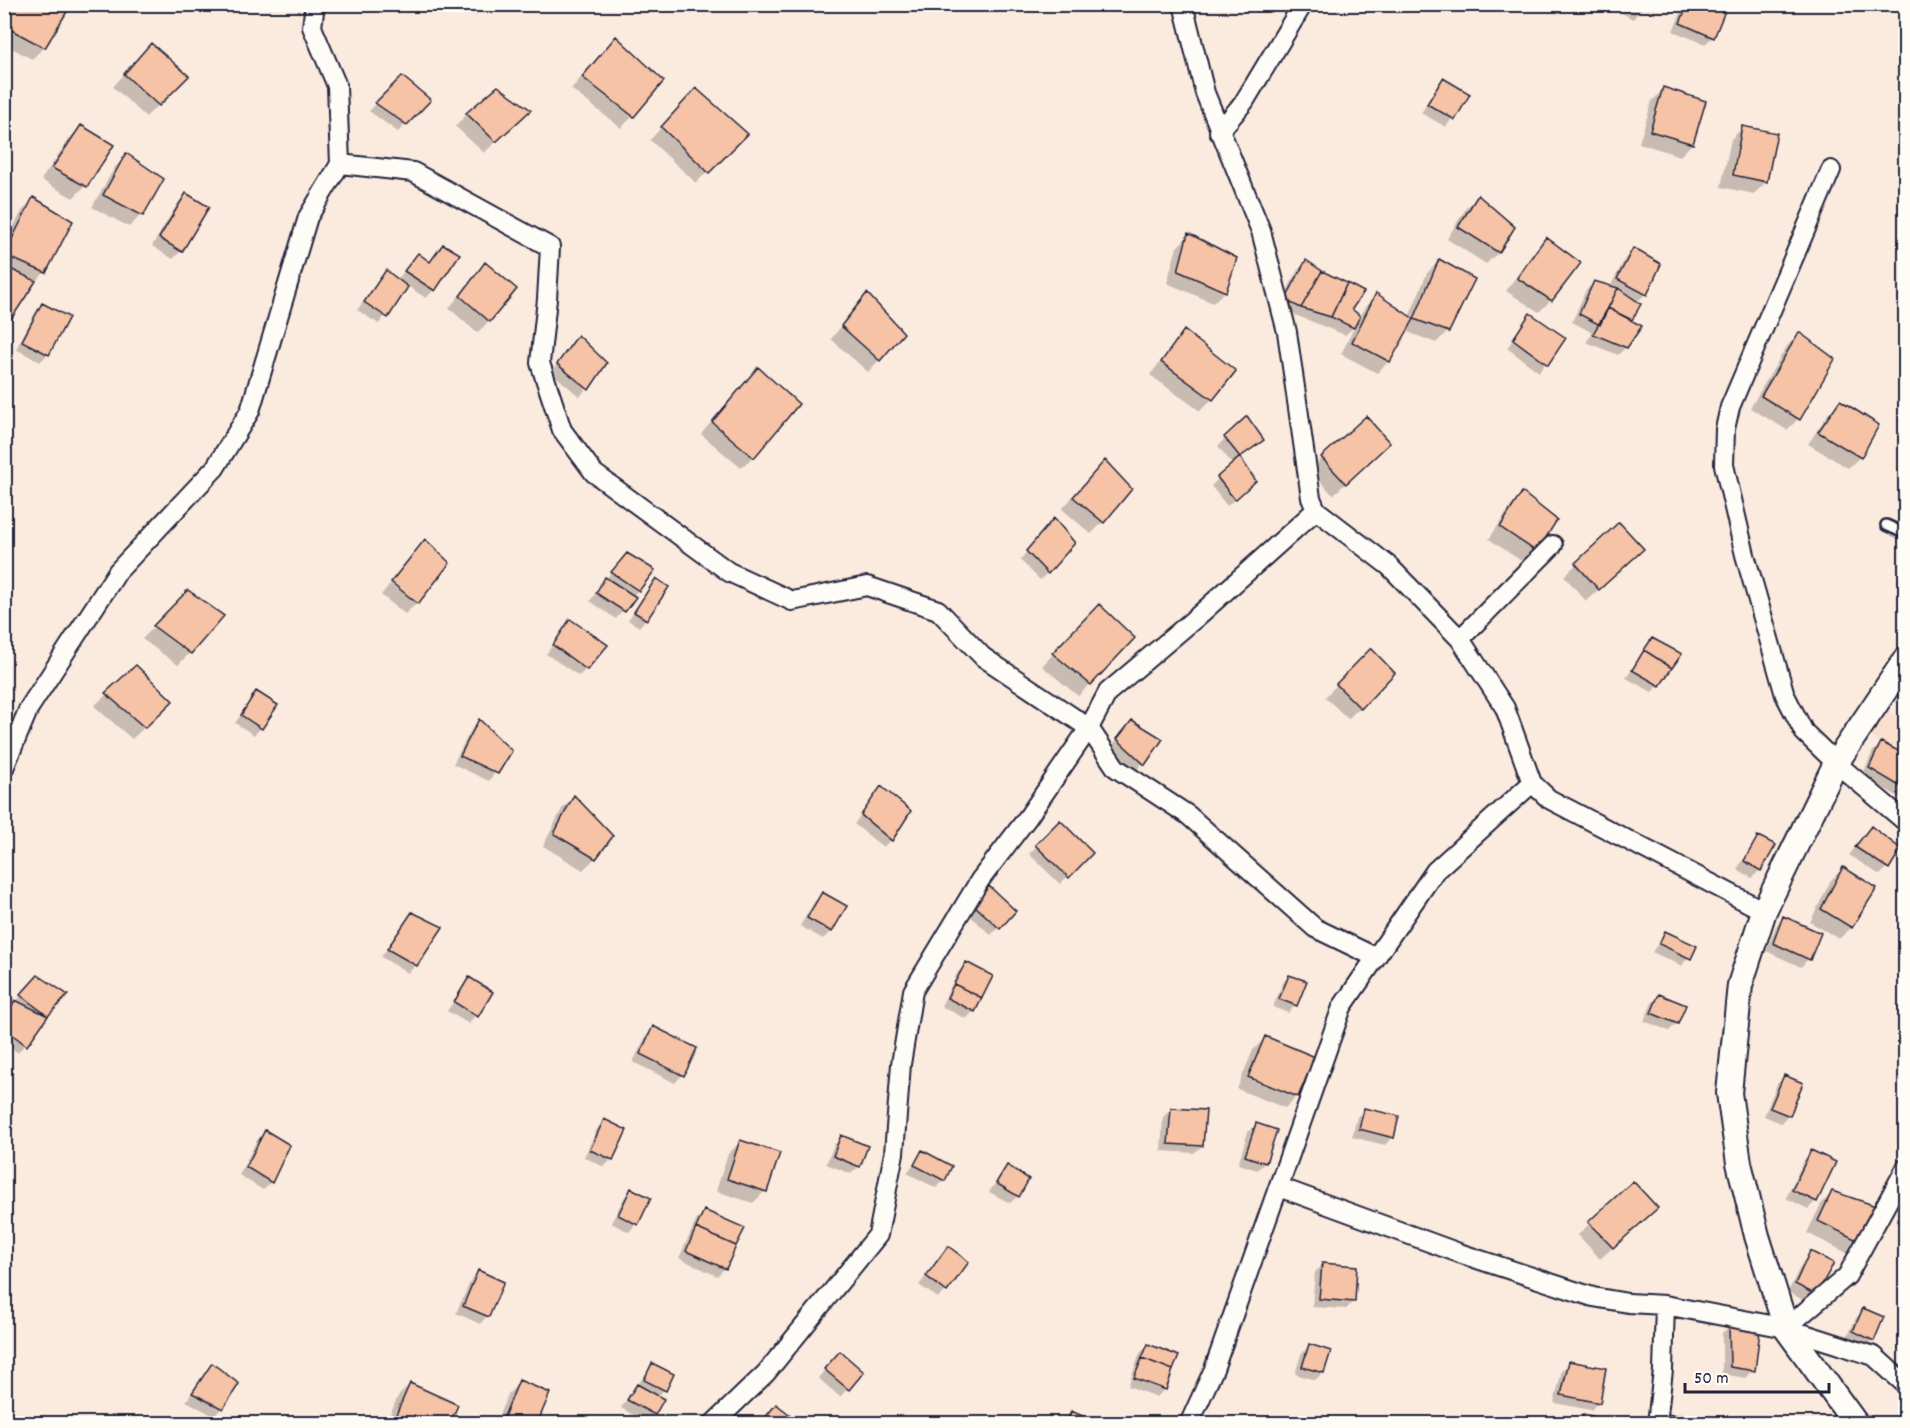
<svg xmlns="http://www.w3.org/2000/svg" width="1910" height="1428" font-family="Dekko,sans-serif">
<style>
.built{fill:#fadfce}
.shadow{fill:#0003}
.building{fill:#f6c3a6;stroke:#22223b;stroke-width:1.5}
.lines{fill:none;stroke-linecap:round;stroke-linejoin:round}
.service-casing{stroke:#22223b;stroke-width:14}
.minor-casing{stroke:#22223b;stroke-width:22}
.tertiary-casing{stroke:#22223b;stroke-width:28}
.service{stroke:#fdfcf7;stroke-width:9}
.minor{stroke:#fdfcf7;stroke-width:18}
.tertiary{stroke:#fdfcf7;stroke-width:24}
</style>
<rect width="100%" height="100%" fill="#fbebdf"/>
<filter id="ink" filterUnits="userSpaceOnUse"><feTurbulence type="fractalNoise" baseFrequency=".0167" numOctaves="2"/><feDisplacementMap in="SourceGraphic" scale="12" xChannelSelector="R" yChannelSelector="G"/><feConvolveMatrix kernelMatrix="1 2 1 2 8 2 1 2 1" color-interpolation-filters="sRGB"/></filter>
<g filter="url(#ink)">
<path class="built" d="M1881,706L1905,721V755L1865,734Z"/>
<path class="shadow" d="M4,4L44,47L32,59L4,44Z
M1605,4H1645L1633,19Z
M1685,4H1705L1713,37L1705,44L1673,31Z
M616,38L633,116L621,128L571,89Z
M139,57L187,76L146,117L113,87Z
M402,78L429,100L398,132L369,111Z
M1443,80L1468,95L1446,127L1421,113Z
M1664,89L1692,144L1680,156L1639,143L1652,101Z
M684,102L745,134L696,183L650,140Z
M467,114L517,122L484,153L455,126Z
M81,127L85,186L73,198L41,180L69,139Z
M1743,127L1766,182L1754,194L1721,187L1731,139Z
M127,155L141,215L129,227L92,207L115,167Z
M186,195L207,208L181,251L173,259L152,246L178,203Z
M1478,197L1513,227L1498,253L1486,264L1447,239L1466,208Z
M34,199L45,272L33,284L4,327V244L22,211Z
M1189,235L1225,291L1213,303L1167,283L1177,247Z
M1546,239L1551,300L1539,312L1506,291L1534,251Z
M444,246L434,290L426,298L407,286L379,324L357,310L386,272L397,280L411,263H429Z
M1634,250L1645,294L1636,303L1639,304L1630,321L1626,347L1618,355L1586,342L1593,333L1572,322L1586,290L1594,283L1610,287L1626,257Z
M1439,261L1448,331L1436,343L1405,331L1389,361L1377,373L1341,354L1355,326L1345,335L1278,308L1298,270L1306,262L1362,292L1350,309L1359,318L1365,307L1377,295L1409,317L1427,273Z
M485,264L489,321L477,333L449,308Z
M867,295L879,360L868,372L831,339Z
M42,305L48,354L40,362L16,349L35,313Z
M1530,315L1564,338L1539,372L1507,348Z
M1184,332L1212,399L1200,411L1150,375Z
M1799,334L1798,419L1787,430L1750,408L1787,346Z
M578,337L605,363L580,397L551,372Z
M746,381L753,457L741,468L701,434Z
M1840,402L1860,457L1848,468L1808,444L1828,414Z
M1225,438L1262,440L1239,458L1247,489L1227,506L1211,486L1233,465L1218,446Z
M1377,455L1333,495L1310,470L1322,458Z
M1093,474L1103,522L1091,534L1062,509Z
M1522,494L1536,551L1524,563L1489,539L1511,506Z
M1619,524L1630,561L1586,601L1564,576Z
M1046,528L1047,573L1040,580L1020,560Z
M425,541L417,603L405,614L381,595Z
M619,562L652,571L616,619L590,601Z
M656,580L646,619L639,627L628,620Z
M189,592L190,653L178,665L142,639Z
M1087,618L1090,684L1078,696L1042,666Z
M571,621L586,669L579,676L546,654Z
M1652,640L1659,685L1652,692L1626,678Z
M1371,650L1360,707L1348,719L1325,697Z
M136,667L159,713L132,739L94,706Z
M257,693L261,728L254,735L235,723Z
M479,721L510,751L489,781L453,764L472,728Z
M1132,722L1161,740L1136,771L1110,748Z
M1881,744L1906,757L1904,800L1862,776L1873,751Z
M882,788L891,840L883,847L854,824Z
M574,797L595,858L583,870L543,846L562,809Z
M1060,822L1091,853L1060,884L1029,854Z
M1871,828L1887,868L1880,875L1849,855Z
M1759,837L1760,870L1752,878L1737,869Z
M1843,868L1874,888L1851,928L1839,939L1810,922L1831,880Z
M989,889L1014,911L991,935L966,912Z
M822,894L831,932L823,939L800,926L814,902Z
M413,914L416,965L408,973L381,957Z
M1783,918L1808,959L1801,967L1766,951L1776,926Z
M1665,933L1695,947L1682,966L1652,952Z
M966,964L974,1011L966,1019L941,1006L958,972Z
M1289,976L1296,1005L1288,1013L1273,1007L1282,984Z
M469,979L491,992L469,1024L447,1011Z
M31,984L47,1015L18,1053L4,1042V1016Z
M1660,995L1684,1006L1676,1024L1669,1031L1644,1021L1652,1003Z
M654,1028L682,1075L675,1083L633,1062L646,1036Z
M1265,1038L1297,1096L1285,1108L1237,1089L1253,1050Z
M1785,1077L1789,1115L1781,1123L1764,1116L1777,1084Z
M1171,1109L1202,1146L1194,1153L1161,1151L1163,1117Z
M1365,1109L1392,1137L1385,1145L1352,1137L1357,1117Z
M605,1121L612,1159L604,1167L584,1157L597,1129Z
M1256,1125L1265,1163L1257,1170L1238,1164L1248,1132Z
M265,1132L288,1145L270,1183L263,1190L239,1175L257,1140Z
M842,1137L859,1166L851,1174L826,1164L834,1145Z
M740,1142L765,1191L753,1203L716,1191L728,1154Z
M922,1152L944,1180L936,1188L907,1173Z
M1812,1152L1816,1201L1808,1209L1786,1198L1804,1160Z
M1007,1167L1018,1196L1010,1203L989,1192Z
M631,1190L636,1224L629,1232L611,1223L624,1198Z
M1833,1192L1859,1241L1847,1253L1807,1233L1821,1204Z
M704,1212L725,1268L717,1276L679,1258L697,1219Z
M1644,1220L1600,1259L1578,1235L1590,1223Z
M948,1248L946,1291L938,1298L919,1285Z
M1811,1253L1832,1264L1807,1302L1788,1292L1803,1261Z
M1323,1265L1353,1302L1346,1309L1312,1307L1315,1272Z
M478,1272L487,1316L480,1324L456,1313L471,1280Z
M1864,1310L1872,1340L1865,1348L1846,1339L1856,1318Z
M1730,1326L1753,1370L1745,1378L1722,1374V1333Z
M1148,1346L1165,1389L1157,1397L1128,1386L1140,1353Z
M1309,1346L1323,1373L1315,1380L1295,1374L1301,1354Z
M832,1361L862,1373L840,1397L818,1378Z
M1570,1363L1598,1402L1591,1410L1554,1403L1562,1370Z
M212,1365L222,1408L214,1416L186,1401Z
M652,1365L664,1390L657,1397L662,1400L654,1414L646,1422L621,1408Z
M520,1382L535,1424H495L508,1394Z
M410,1384L448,1424H386L398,1396Z
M1906,1402V1424H1894L1898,1409Z
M776,1406L799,1424H760Z
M1071,1413L1097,1424H1060Z
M608,1417L621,1424H603Z"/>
<path class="building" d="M4,4H69L71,5L45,48L4,26Z
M1688,4H1709L1725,11L1714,38L1680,23Z
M616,36L664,81L634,117L582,77Z
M151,43L189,76L159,106L124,74Z
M402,76L431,100L407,125L375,103Z
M1443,78L1470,94L1455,120L1427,104Z
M498,86L531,110L496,142L466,113Z
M1663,87L1706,101L1693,144L1650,131Z
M696,88L748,134L709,173L661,127Z
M81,125L114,145L87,187L52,168Z
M1742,126L1777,133L1767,182L1733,175Z
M126,153L164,179L143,216L103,195Z
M186,193L209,207L182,252L159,238Z
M1478,195L1515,227L1499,253L1458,227Z
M33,197L73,221L46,273L4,255Z
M1188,233L1237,258L1226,292L1178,271Z
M1546,237L1581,263L1552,301L1517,278Z
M443,244L460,254L435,291L404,271L418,253L430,262Z
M1633,248L1661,264L1647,295L1617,279Z
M1439,259L1475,279L1449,332L1414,319Z
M1306,260L1322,271L1301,308L1285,300Z
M485,262L517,289L490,322L460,296Z
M4,266L36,281L4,330Z
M386,270L408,287L388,318L364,302Z
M1322,271L1347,283L1331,317L1301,308Z
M1594,281L1618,288L1600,325L1579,314Z
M1347,283L1364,292L1352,309L1360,316L1354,328L1331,317Z
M1618,288L1641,304L1632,320L1608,308Z
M867,293L904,333L880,361L841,326Z
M1376,293L1414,319L1390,362L1352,342Z
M42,303L69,317L49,355L22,341Z
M1608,308L1642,326L1627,348L1593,334Z
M1530,313L1566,338L1548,365L1513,339Z
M1184,330L1236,371L1213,400L1161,362Z
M1799,332L1835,359L1800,420L1761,396Z
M578,335L607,363L589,390L557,364Z
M758,367L799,404L754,458L712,422Z
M1840,400L1879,425L1861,458L1818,432Z
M1247,416L1264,440L1240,457L1224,437Z
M1366,416L1390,443L1346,484L1321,457Z
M1240,457L1256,481L1235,500L1217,477Z
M1105,460L1132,489L1104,523L1073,497Z
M1522,492L1557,520L1537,552L1500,527Z
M1054,518L1075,543L1048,574L1026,551Z
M1619,522L1644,549L1599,590L1575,563Z
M425,539L450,563L418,604L391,582Z
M627,553L655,570L639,591L611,572Z
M605,577L636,597L625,612L596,593Z
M656,578L669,587L647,620L634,612Z
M188,590L224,616L191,654L153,626Z
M1099,604L1135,638L1091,685L1052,653Z
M570,619L608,645L587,670L553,645Z
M1652,638L1682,654L1672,668L1644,650Z
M1371,648L1395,673L1361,709L1336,684Z
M1644,650L1672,668L1660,686L1632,670Z
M136,665L173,701L145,728L105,693Z
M256,691L278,705L262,729L241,715Z
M479,719L512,751L498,774L460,756Z
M1132,720L1163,739L1145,765L1117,739Z
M1881,742L1906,755V790L1869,768Z
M881,786L911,811L892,841L861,815Z
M574,795L613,836L596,859L554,834Z
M1060,820L1093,853L1069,878L1035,845Z
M1871,826L1901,849L1889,869L1855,847Z
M1758,836L1776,845L1761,871L1744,861Z
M1843,867L1877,888L1852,928L1821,909Z
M989,886L1016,911L1000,929L973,904Z
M822,892L847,906L832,932L807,918Z
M412,912L443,927L417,966L387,949Z
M1783,916L1821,933L1810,960L1773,943Z
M1665,931L1697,946L1691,959L1659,944Z
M966,962L993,976L982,998L954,984Z
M38,975L68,995L48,1016L20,995Z
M1289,975L1307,981L1297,1006L1279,999Z
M469,977L493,992L478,1017L454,1002Z
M954,984L982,998L975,1012L947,998Z
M1659,994L1686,1005L1678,1024L1651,1013Z
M15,1000L48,1016L27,1046L4,1028V1021Z
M653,1026L697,1048L684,1076L640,1054Z
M1265,1036L1315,1057L1298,1097L1248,1077Z
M1784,1075L1803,1083L1790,1116L1770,1108Z
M1171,1108L1206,1110L1203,1146L1168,1144Z
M1364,1108L1399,1116L1394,1138L1359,1129Z
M604,1119L627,1130L613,1160L590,1150Z
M1256,1123L1277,1130L1266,1163L1245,1156Z
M265,1130L290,1145L272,1183L246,1167Z
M841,1135L868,1146L860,1167L833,1156Z
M740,1140L780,1153L767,1192L727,1179Z
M922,1150L952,1166L945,1181L914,1165Z
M1811,1150L1836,1162L1817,1202L1792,1190Z
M1007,1165L1029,1179L1019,1197L996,1183Z
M1633,1181L1658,1208L1613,1248L1588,1222Z
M631,1188L651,1198L638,1225L618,1215Z
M1832,1191L1876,1206L1861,1242L1818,1221Z
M704,1210L745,1228L736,1246L696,1228Z
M696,1228L736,1246L726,1269L686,1251Z
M948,1246L969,1262L947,1292L926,1276Z
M1810,1251L1834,1263L1816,1295L1795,1284Z
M1322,1263L1357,1266L1355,1302L1319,1299Z
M478,1270L504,1282L489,1317L463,1306Z
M1863,1308L1884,1317L1874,1341L1853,1331Z
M1729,1324L1760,1330L1755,1371L1730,1367Z
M1148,1344L1179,1356L1173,1370L1142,1358Z
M1309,1344L1331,1351L1324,1373L1302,1367Z
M840,1351L864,1372L849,1390L824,1369Z
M1142,1358L1173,1370L1166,1390L1134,1378Z
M1569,1361L1606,1368L1600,1403L1561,1395Z
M212,1363L239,1384L223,1409L192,1393Z
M652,1363L674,1374L666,1391L644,1380Z
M519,1380L550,1393L537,1424H501Z
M410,1383L458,1405L450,1424H392Z
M637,1384L664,1399L655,1415L627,1400Z
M776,1404L802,1424H769L764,1419Z
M1071,1411L1101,1424H1066Z
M1583,1414L1610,1420L1609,1424H1581Z
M1663,1414L1698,1417V1424H1662Z"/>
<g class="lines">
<g class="service-casing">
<path id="service" d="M1886,525L1906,534"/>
</g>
<g class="minor-casing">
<path id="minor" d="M1183,4L1205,93L1261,231L1287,332L1311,498L1316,510L1389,566L1460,639L1505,708L1532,783L1549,799L1764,911
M1219,132L1244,102L1303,4
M340,164L413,172L550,247L547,299L540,363L562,430L594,473L729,572L792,601L867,586L938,610L983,657L1089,728L1116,768L1188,815L1315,928L1375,957
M1831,170L1730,407L1725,429L1724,465L1745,555L1785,695L1804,732L1836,763L1906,822
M1460,639L1553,545
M4,768L29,708L118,571L215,468L250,411L308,217L340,164L337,86L312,27L315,4
M1279,1187L1459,1253L1593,1297L1628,1303L1665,1305L1786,1328L1874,1356L1906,1385
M1786,1328L1847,1276L1906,1168
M713,1424L766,1373L878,1235L894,1153L901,1064L913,991L980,880L1028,817L1089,728L1108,692L1198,616L1316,510
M1189,1424L1214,1369L1342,1007L1435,871L1532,783
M1657,1424L1663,1370L1665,1305"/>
</g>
<g class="tertiary-casing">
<path id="tertiary" d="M1856,1424L1786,1328L1757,1236L1739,1163L1729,1093L1740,985L1764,911L1836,763L1906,659"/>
</g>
<use href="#service" class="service"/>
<use href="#minor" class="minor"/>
<use href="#tertiary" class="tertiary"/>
</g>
</g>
<rect width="1910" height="1428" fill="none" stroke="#fdfcf7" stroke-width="24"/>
<rect x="12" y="12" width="1886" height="1404" fill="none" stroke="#22223b" stroke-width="2" filter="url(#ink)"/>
<path d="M1685 1383v9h144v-9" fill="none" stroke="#22223b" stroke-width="3"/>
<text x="1694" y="1383" font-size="18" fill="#22223b" stroke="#fdfcf7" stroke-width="4.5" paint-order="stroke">50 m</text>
</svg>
